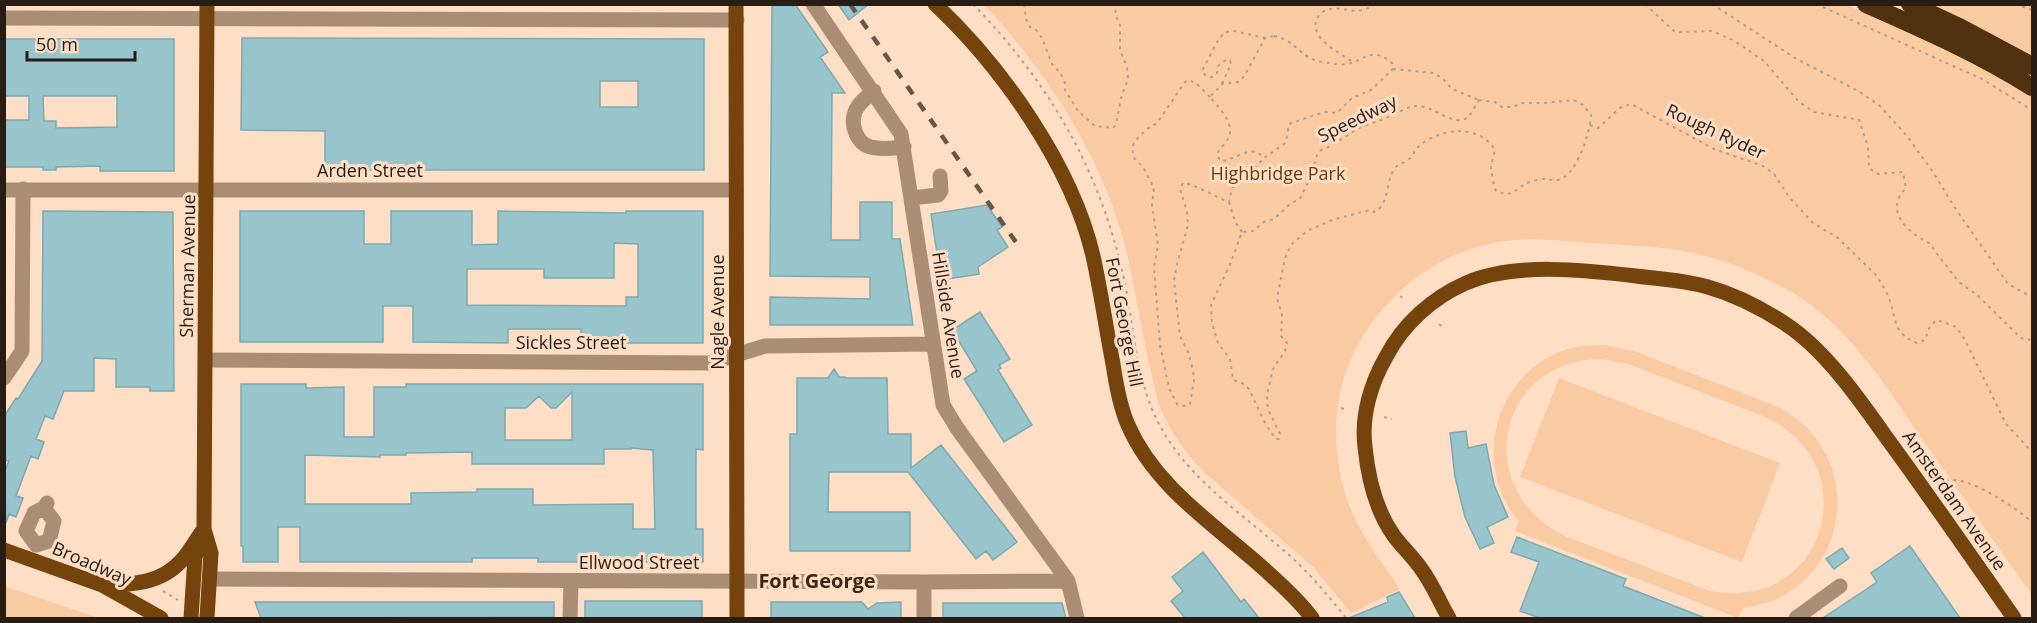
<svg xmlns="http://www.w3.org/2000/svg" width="2037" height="623" font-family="'Open Sans',sans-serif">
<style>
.green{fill:#facaa2;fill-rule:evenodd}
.building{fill:#98c4cc;stroke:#7da9b1;stroke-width:1.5;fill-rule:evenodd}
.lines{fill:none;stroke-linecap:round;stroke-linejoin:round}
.path{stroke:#b69e8a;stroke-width:2;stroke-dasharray:3 4.5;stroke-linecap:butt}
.minor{stroke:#aa8d75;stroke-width:15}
.major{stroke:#75430c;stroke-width:15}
.highway{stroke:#523111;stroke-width:18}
.rail{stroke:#675648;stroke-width:4.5;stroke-dasharray:10 10;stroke-linecap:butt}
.labels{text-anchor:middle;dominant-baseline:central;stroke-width:6;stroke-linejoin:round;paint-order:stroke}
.street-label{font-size:18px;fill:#281d14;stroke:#fedfc6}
.park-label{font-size:18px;fill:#673b0c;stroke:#fedfc6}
.neighbourhood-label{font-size:20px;font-weight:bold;fill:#3d2611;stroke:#fedfc6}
</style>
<rect width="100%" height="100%" fill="#fedfc6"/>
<path class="green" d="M984,5H1847L1963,57L2032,96V595C1997,546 1962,496 1927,446C1888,390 1849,324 1788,290C1750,269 1707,253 1664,248C1645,246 1626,245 1607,244C1573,242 1538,237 1505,241C1469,246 1434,262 1407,285C1344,339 1323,410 1344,490C1354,527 1379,558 1400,589L1351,613L1313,567L1206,474C1187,455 1170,432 1160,407C1156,397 1154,386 1152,376C1141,333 1136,289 1125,246C1102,157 1047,71 984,5Z
M1924,5H2032V58Z
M1604,345L1634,351L1776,406C1873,453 1850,596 1743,608L1738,618L1515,531L1519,521C1473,469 1492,383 1555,354C1570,346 1588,345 1604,345ZM1602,359L1631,365L1760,415C1870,460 1828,613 1710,591L1565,536C1469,489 1498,359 1602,359Z
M1559,378L1780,463L1742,562L1520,477Z
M4,586L13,589L99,618H5Z"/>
<path class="building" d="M772,4H795L828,52L820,57L845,93H832L831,240H860V202H892V239H900L913,325H770V297L870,299V277L770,276Z
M838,4H869L849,20Z
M242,38L704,39V170H325V131L241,130ZM600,81H638V107H600Z
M4,39H174V171H100V166L56,167V170H43V167H4V120H29V96H4ZM43,96H117V127L56,128V121H44Z
M987,205L1002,227L997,230L1008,247L978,267L979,274L941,280L931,214Z
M43,211L173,212L174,391H150V387H116V359L94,358V391H64L53,419L45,416L36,439L44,442L38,459L31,456L16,496L23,498L16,517L9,514L6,523L4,472L9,461L4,460L5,415L16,398L18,399L42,361Z
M240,211H364V244H391V211H472V245L498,244V211L626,213V211H703V343H581V329H508V343L413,342V306H383V342H240ZM614,243L638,244V297H626V306L467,305V269H544V278H614Z
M980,312L1010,359L999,365L1001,368L998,370L1032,425L1004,442L964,379L977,371L952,330Z
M834,369L839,377H845V378H887L888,434H911V468L941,445L1017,542L993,560L986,551L976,559L908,472H829L828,512H910V551H790V434H797V378H828Z
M241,384H306V388L344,387V437H374V387H406V384H703V450L696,449V529H703V562H538V558H472V562H300V527H278V562H243V546H241ZM572,392V440H505V408H526L539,396L551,408H556ZM631,448L653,450L655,529H633V504L533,505V489H477V492L411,493V504H305V455L380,457V455H406V453L472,452V464H604V449H631Z
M1466,431L1468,448L1486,444L1494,485L1508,517L1487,527L1494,543L1480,549L1465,517L1455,477L1450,433Z
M1517,537L1626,579L1623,586L1705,618H1540L1520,611L1539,562L1511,552Z
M1910,546L1960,618H1823L1877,582L1871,573Z
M1842,548L1849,558L1834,569L1826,559Z
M1203,552L1241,602L1244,599L1259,618H1185L1171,601L1183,591L1172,577Z
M1399,592L1415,618H1349L1388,602L1387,597Z
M585,601H702V618H585Z
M255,602H554V617L261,618Z
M771,602H862L868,609L877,603L901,602V618H771Z
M943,603H1062L1066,618H943Z"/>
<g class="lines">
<path class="path" d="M973,4C1050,84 1100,170 1124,279C1134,325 1136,382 1159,424C1187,477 1237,510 1282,549C1306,569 1327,594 1346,618
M1024,4L1026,19L1030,27L1036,30L1042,38L1052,64L1061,74L1065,83V90L1078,111L1095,126L1113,128L1116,125L1121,98L1128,79L1127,67L1120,50V25L1115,14L1117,4
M1645,4L1675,32L1712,31L1733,40L1764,61L1799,102L1814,112L1859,120L1868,147L1869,168L1878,174L1903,172L1906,188C1883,211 1908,233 1931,244L1934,250L1959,282L1977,295L2021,338L2029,340L2032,335
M1712,4L1795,58L1860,92L1880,106L1907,136L1933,172L1955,208L2008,284L2032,297
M1816,4L1982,79L2032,110
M2015,4L2032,10
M1274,36C1291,39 1296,50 1310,58C1317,62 1329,63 1337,64C1362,68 1368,41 1393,64V69L1371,90L1352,98L1337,113L1324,112L1289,124L1286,141L1284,144L1264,158C1251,142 1236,161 1220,161L1217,154C1220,148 1225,144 1228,139C1236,124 1219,108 1210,97L1222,84L1239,82L1245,75L1265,38Z
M1351,61C1339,52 1306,37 1318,17C1320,13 1325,10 1329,9C1348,6 1356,18 1374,4
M1393,69L1434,73L1443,79L1452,89L1479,100
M1222,84L1231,64L1230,60H1226L1218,66L1217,73L1212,77L1206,76L1202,71L1217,42L1225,32L1234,31L1265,38
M1210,97L1197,84L1189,80L1185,82L1157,123L1147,129L1136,140L1132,147L1134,158L1143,167L1154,188L1152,205L1158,245L1154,267L1160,345L1169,388L1177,404L1184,406L1190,404L1194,381L1193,370L1188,352L1180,336L1174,281L1177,264L1188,225L1187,212L1180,189L1183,183C1197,185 1215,197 1229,202L1232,188L1246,177L1264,158
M1479,100L1495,102L1502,107H1512L1523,103H1545L1574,100L1583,105L1591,115C1590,132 1577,176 1558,180C1553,181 1548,179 1544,179C1540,179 1534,181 1530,182C1515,187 1515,199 1496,191C1494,188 1491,170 1491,166C1492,161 1494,155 1495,150C1479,123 1439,128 1418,147C1415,150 1413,155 1410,158C1406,163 1399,163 1395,168C1385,181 1390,205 1374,212L1370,210L1332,220L1307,231L1291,245L1285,258L1277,298L1282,315L1281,336L1287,343L1285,351L1273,369L1267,395L1268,409L1280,434L1279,439H1276L1266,425L1249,389L1244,384L1233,380L1230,359L1218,343L1212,323L1211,305L1231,262L1242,232L1253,231L1264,222L1274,219L1291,203L1300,199C1303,191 1308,184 1311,176C1315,167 1314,160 1319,151C1334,146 1345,136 1359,128C1371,123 1383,120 1395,114C1401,111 1409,106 1416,106C1432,104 1456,130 1469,116C1473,111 1476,105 1479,100Z
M1590,125L1598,128L1620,108L1631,104L1714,149L1763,166L1774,174L1789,197L1813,223L1838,238L1877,276L1889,297L1897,327L1906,338L1917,343L1925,340L1930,326L1937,320L1956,327L1965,340L2006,424L2032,452
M1229,202L1235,222L1242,232
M1400,296L1404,299
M1439,324L1444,328
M1341,408L1344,409
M1384,417L1392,419
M1946,481C1967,474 2016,508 2032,522
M163,591L178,600"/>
<path class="minor" d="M813,4L901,134L943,405L957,428L1068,581L1077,618
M4,18L737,20
M874,91C867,97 858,103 855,112C850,125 857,144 871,147C881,150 893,148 904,147
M4,190H736
M911,198L938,195L941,191L940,176
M206,360L710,363L765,346L933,344
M4,378L22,351L23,189
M36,545L26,531L34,513L44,508L47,503
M36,545L49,541L54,521L44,508
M210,579L924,582L1068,581
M924,582V618
M570,618L571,581
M1796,618L1840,586"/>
<path class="major" d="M736,4L737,618
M935,4C1002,67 1072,166 1093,256C1101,292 1106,328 1113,364C1116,384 1120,407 1128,425C1157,492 1224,530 1275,579C1288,591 1301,603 1312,618
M4,550L102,585L161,618
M104,585C133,585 162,583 182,560C191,550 196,539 204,529
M191,618L195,557L200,543
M207,618L211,553L204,529L207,4
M1449,618C1440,603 1433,585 1422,570C1414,558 1403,548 1394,536C1376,511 1368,477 1365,447C1361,416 1371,383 1386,357C1403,324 1432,298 1466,283C1514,262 1586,270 1636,276C1660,279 1684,280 1708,287C1736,295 1763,309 1787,325C1825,350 1860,400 1886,437C1930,497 1972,558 2014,618"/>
<path class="highway" d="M1866,4C1923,29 1979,54 2032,87
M1910,4L1961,28L2032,66"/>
<path class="rail" d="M850,4L1020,248"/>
</g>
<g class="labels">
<g class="street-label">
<text transform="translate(1357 118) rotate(-26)">Speedway</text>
<text transform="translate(1716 131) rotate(25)">Rough Ryder</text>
<text x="370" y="170">Arden Street</text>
<text transform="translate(187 266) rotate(-89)">Sherman Avenue</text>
<text transform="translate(717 312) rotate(-90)">Nagle Avenue</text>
<text transform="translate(949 315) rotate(81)">Hillside Avenue</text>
<text transform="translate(1125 322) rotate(79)">Fort George Hill</text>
<text x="571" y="342">Sickles Street</text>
<text transform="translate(1955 500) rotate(55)">Amsterdam Avenue</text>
<text x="639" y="562">Ellwood Street</text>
<text transform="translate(92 563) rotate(23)">Broadway</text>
</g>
<g class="park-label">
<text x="1278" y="173">Highbridge Park</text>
</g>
<g class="neighbourhood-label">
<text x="817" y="580">Fort George</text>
</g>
</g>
<rect width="2037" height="623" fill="none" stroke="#281d14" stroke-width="12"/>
<path d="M27 51v9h108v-9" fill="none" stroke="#281d14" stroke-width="3"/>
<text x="36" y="51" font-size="18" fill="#281d14" stroke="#fedfc6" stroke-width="4.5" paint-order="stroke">50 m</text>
</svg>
